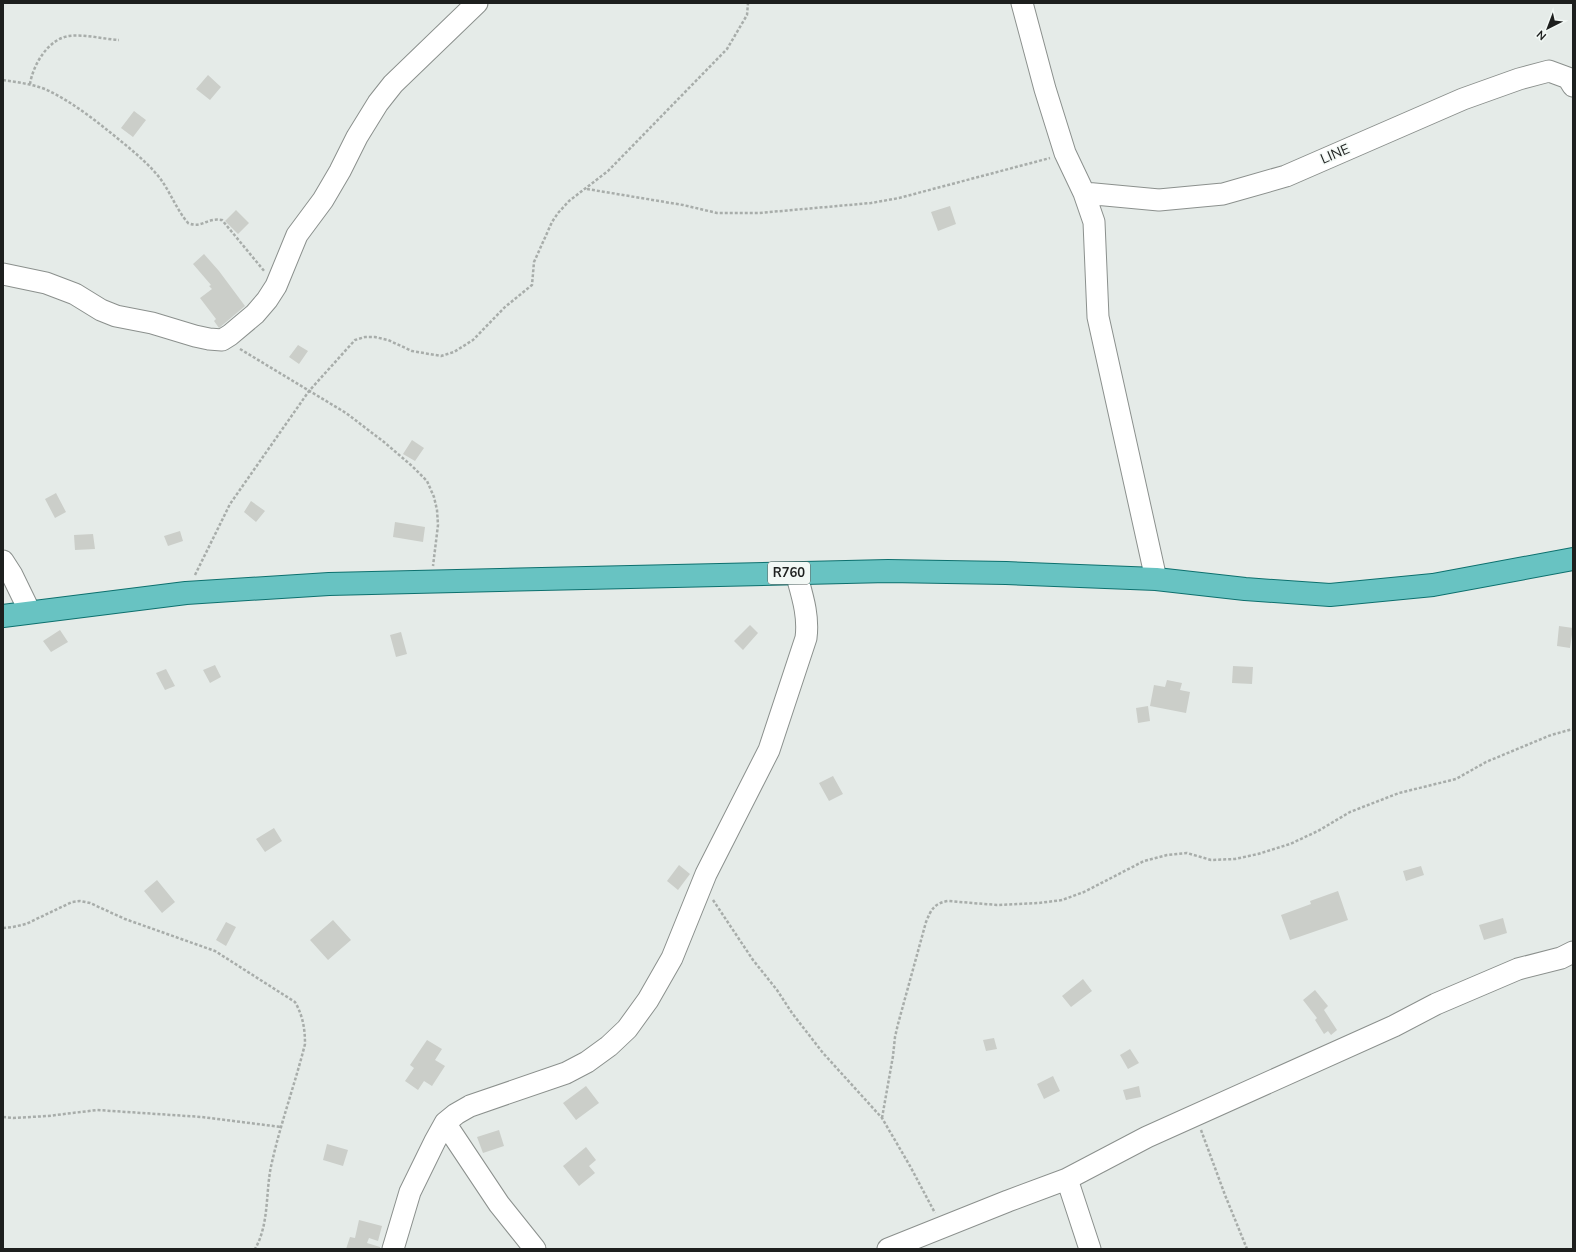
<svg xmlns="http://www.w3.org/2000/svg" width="1576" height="1252" font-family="'Nunito Sans',sans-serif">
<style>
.building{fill:#cbcec9}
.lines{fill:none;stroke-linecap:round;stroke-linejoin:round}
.minor-casing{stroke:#8b908d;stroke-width:23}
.major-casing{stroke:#0d706e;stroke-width:24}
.path{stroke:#a8adaa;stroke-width:2.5;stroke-dasharray:3 2;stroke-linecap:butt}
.minor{stroke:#fff;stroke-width:21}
.major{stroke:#68c3c2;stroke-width:22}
.labels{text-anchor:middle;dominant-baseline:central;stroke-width:3;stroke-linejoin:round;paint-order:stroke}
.shield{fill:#f2f8f5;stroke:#5d605e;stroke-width:1}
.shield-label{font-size:13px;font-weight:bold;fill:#1d1f1e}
.street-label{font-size:14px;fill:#1d1f1e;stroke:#f2f8f5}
</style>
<rect width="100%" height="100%" fill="#e5ebe8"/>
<path class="building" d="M208,75L221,87L210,100L196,89Z
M134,111L146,120L133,137L121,128Z
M950,206L956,224L938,231L931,212Z
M236,210L249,223L238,234L225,221Z
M204,254L219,271L245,306L219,328L214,321L216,319L200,298L212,289L209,286L211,285L193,264Z
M298,345L308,351L299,364L289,357Z
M412,440L424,448L415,461L403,454Z
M56,493L66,512L55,518L45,499Z
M251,501L265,511L256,522L244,512Z
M395,522L425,527L423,542L393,537Z
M180,531L183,541L168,546L164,536Z
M93,534L95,549L75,550L74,535Z
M750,625L758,633L743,650L734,641Z
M1559,626L1573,628L1570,648L1557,646Z
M60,630L68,642L51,652L43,641Z
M401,632L407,654L396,657L390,635Z
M215,665L221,677L210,683L203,670Z
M1233,666L1253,667L1252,684L1232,683Z
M166,669L175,686L165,690L156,673Z
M1167,680L1182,683L1180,690L1190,692L1186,713L1150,706L1154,685L1165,687Z
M1148,706L1150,721L1138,723L1136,708Z
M833,776L843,794L829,801L819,783Z
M274,828L282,841L265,852L256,839Z
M679,865L690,874L678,890L667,881Z
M1421,866L1424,875L1406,881L1403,871Z
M157,880L175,902L162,913L144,891Z
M1338,891L1348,920L1290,940L1281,915L1311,904L1310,901Z
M1503,918L1507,933L1484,940L1479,925Z
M333,920L351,940L328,960L310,940Z
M226,922L236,927L226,946L216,940Z
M1083,979L1092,991L1071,1007L1062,996Z
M1315,990L1328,1006L1324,1010L1337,1030L1331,1035L1328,1031L1324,1034L1315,1020L1317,1018L1303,1000Z
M994,1038L997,1049L986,1051L983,1040Z
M427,1040L442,1049L435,1060L445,1066L432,1086L424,1081L418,1090L405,1081L414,1068L410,1065Z
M1130,1049L1139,1063L1128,1069L1120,1055Z
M1053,1076L1060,1091L1044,1099L1037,1084Z
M586,1086L599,1103L576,1120L563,1103Z
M1139,1086L1141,1097L1126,1100L1123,1090Z
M499,1130L504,1146L483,1153L477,1137Z
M327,1144L348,1150L343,1166L323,1160Z
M586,1147L596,1160L589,1166L595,1173L579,1186L563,1166Z
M359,1220L382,1226L378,1241L369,1238L367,1243L380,1247V1249H346L350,1237L355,1238Z"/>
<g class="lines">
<g class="minor-casing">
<path id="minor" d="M1022,3L1045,89L1065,153L1084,193L1094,222L1098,317L1156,579
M1084,193L1159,200L1223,194L1286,176L1463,99L1519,79L1549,71L1568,78L1573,86
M3,274L46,283L75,294L101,310L116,316L152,323L195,336L209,339L222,340L230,335L255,314L267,300L276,286L297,235L323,200L340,171L357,137L378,103L393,84L477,3
M3,561L12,575L30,612
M445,1123L499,1204L535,1249
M1067,1179L1090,1249
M393,1249L410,1192L435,1141L445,1123L456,1114L470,1106L566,1073L587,1062L609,1046L627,1029L648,1000L672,958L706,874L769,750L806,638C809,615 802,595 796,573
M888,1249L1008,1201L1067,1179L1147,1137L1394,1026L1436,1004L1518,969L1561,958L1573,952"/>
</g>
<g class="major-casing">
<path id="major" d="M3,616L186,593L329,584L888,571L1006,573L1156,579L1245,589L1330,595L1433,585L1573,559"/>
</g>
<path class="path" d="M3,80C17,82 31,84 45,89C69,100 91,117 111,133C128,147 145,160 159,177C170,191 176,209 188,223C202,229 207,217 222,220L265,272
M30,84C33,65 48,39 69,36C85,34 103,39 119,40
M587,189L683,205L717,213H759L871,203L899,198L1050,158
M240,349L346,413L384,442L412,466L427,481L434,497L437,510L438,525L433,566
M195,575L230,504L309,391L355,340L365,337H375L388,340L412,351L441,356L454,352L473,340L505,307L532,285L534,262L552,222L558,213L569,201L608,171L727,49L747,15L748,3
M713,900L753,960L777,990L792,1013L823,1053L882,1118L910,1166L935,1213
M3,928L13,927L26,924L72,902L80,901L90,903L125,919L215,951L295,1002C303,1016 305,1029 305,1044C295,1084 281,1122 272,1162C265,1190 270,1223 255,1249
M3,1117L13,1118L48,1116L97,1110L202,1117L281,1127
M882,1118L893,1056L895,1037L898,1024L926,922C931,910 934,903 948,901L997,905L1039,903L1062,900L1084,892L1144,861L1167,855L1187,853L1211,860L1235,859L1258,854L1290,844L1318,831L1350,812L1399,793L1456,779L1486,762L1551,735L1573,729
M1201,1130L1225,1195L1247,1249"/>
<use href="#minor" class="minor"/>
<use href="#major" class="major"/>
</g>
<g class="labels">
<rect class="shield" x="768" y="562" width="42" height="22" rx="3"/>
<g class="shield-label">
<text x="789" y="573">R760</text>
</g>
<g class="street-label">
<text transform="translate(1335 154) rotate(-23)">LINE</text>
</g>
</g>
<rect width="1576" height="1252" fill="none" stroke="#1d1f1e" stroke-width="8"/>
<g transform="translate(1548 28) rotate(222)" stroke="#f2f8f5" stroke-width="3" paint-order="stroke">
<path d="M0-3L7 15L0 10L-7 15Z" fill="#1d1f1e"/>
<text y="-6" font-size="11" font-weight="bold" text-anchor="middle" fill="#1d1f1e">N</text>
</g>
</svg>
